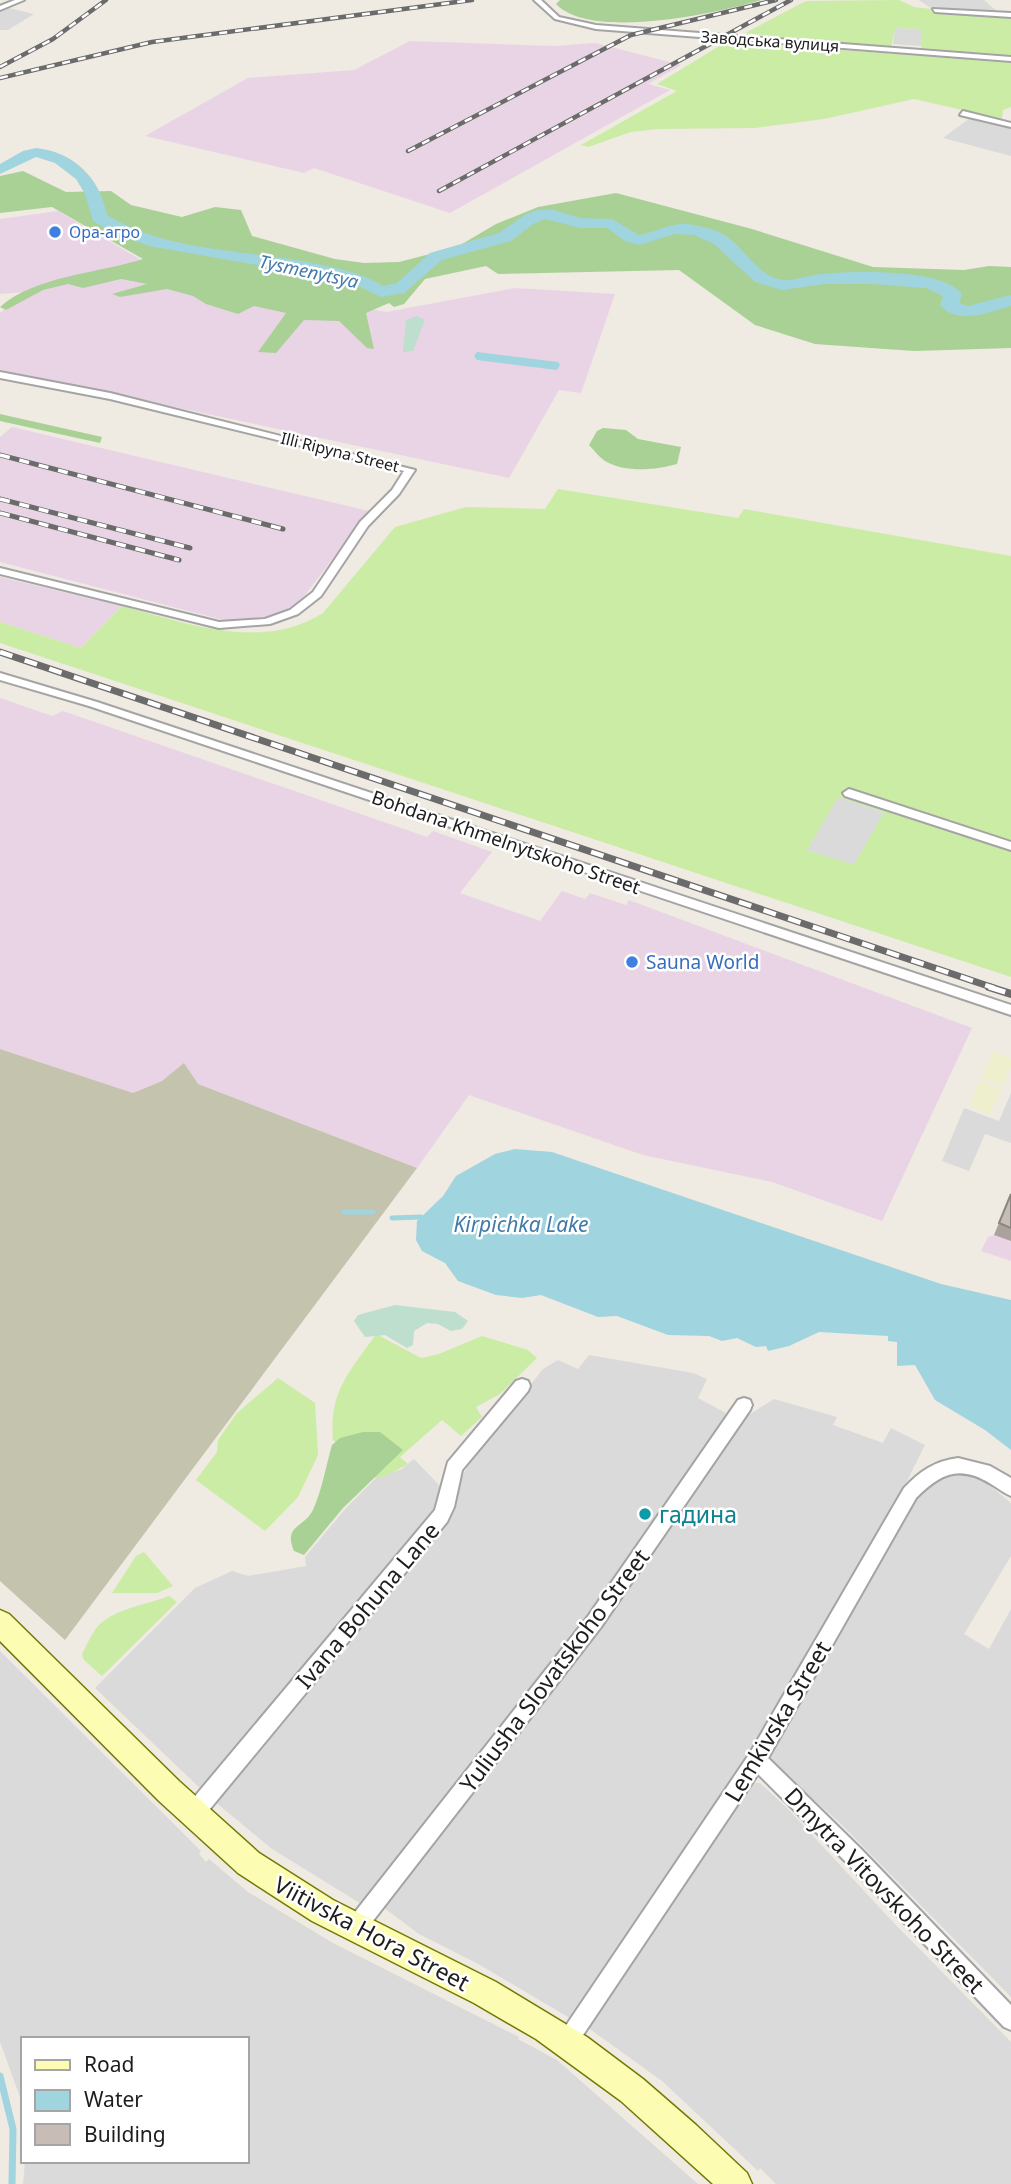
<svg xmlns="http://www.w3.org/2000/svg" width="1011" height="2184" font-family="'Noto Sans',sans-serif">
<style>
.residential{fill:#dbdada}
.industrial{fill:#e9d4e6}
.construction{fill:#c4c3ae}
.farmland{fill:#eeefcc}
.grass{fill:#cbeca5;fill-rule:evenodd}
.forest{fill:#a9d195}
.wetland{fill:#bedece}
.water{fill:#a0d4df}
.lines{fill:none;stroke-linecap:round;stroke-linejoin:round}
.stream-far1{stroke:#a0d4df;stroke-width:5}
.stream{stroke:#a0d4df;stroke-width:7}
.river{fill:#a0d4df;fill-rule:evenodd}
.street-casing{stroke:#a4a4a4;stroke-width:4}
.secondary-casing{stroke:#717900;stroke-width:3}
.street{fill:#fff;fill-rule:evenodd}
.secondary{fill:#fcfdb3;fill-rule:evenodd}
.rail-far3-casing{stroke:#6b6b6b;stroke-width:4.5}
.rail-far2-casing{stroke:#6b6b6b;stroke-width:5}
.rail-far1-casing{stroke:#6b6b6b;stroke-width:7}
.rail-casing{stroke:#6b6b6b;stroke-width:8}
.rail-far3{stroke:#fff;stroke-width:2.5;stroke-dasharray:8;stroke-linecap:butt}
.rail-far2{stroke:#fff;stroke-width:3.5;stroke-dasharray:10;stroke-linecap:butt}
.rail-far1{stroke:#fff;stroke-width:4.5;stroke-dasharray:13;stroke-linecap:butt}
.rail{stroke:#fff;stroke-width:5;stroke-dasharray:17;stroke-linecap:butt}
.wall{fill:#aba29d}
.building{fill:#c7bcb6;stroke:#8b847f;stroke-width:2}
.shop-dot{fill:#3f7fe0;stroke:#fff;stroke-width:2.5}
.culture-dot{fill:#0f9aa8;stroke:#fff;stroke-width:2.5}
.labels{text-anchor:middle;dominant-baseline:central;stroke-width:5;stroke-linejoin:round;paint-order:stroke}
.far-street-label{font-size:16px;fill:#1d1d1d;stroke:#fff}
.far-shop-label{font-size:16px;fill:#366cbe;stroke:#fff;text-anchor:start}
.far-water-label{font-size:18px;font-style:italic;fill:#427aa9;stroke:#fff}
.street-label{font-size:19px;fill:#1d1d1d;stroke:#fff}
.shop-label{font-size:19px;fill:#366cbe;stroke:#fff;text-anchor:start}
.water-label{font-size:21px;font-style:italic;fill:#427aa9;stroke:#fff}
.near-culture-label{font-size:23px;fill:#0d838f;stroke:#fff;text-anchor:start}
.near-street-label{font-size:23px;fill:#1d1d1d;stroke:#fff}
</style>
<rect width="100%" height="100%" fill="#efeae2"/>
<path class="residential" d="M919,0H984L999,13L932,9Z
M9,8L34,14L8,30H0V11Z
M895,28L923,29L921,46L893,44Z
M970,118L1011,128V156L943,138Z
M838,797L884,812L854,865L807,850Z
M1011,1093V1143L985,1134L969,1171L942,1161L964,1108L999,1121Z
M589,1355L693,1373L707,1379L698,1398L724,1412L728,1417L597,1606L363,1905L272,1849L214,1801L337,1651L342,1655L349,1646L347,1640L453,1511L457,1488L471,1459L543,1369L558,1360L578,1369Z
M774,1399L837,1417L833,1425L883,1443L891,1428L925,1445L897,1501L749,1758L573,2020L480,1965L419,1934L384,1908V1898L744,1418Z
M414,1459L440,1486L434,1515L203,1791L95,1688L195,1588L232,1571L248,1576L306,1566L305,1557L346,1508L376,1478L402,1469Z
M960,1470L983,1480L1011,1503V1556L964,1634L989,1649L1011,1609V1997L839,1822L768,1760L766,1754L913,1496L929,1478Z
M0,1651L201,1851L199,1854L206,1862L209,1859L248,1892L333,1943L519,2037L518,2039L557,2060L698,2184H23L25,2161H247V2039H23V2118L20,2097L0,2042Z
M754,1783H760L788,1809L892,1921L1011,2042V2184H776L760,2168L758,2171L662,2081L587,2027L746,1789Z"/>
<path class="industrial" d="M410,41L555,46L595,43L681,65L648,84L670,90L450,213L314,168L304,173L145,136L248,78L354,70Z
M58,211L143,261L386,312L515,288L615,294L581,393L559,390L509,478L0,370V313L25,292L0,294V219Z
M12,427L369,511L302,599L287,609L267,617L227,621L0,562V437Z
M0,577L122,606L81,648L0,622Z
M0,698L52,716L63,711L427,837L433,831L492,852L460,893L540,921L562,891L585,899L590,893L626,905L629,900L972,1028L882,1221L772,1182L643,1155L469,1095L417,1168L198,1084L162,1081L133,1093L0,1049Z
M1011,1195V1261L981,1251L988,1237L994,1235Z"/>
<path class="construction" d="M0,1049L133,1093L162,1081L184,1063L198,1084L417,1168L65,1640L0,1581Z"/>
<path class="farmland" d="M994,1051L1011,1058V1066L1002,1086L981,1078Z
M980,1081L1002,1089L990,1114L969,1106Z"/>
<path class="grass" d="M899,0L914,7L932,9L933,12L1011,17V56L921,50L922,29L895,28L891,49L745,33L806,1Z
M726,42L1011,62V107L1003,110L1002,119L914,99L824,119L755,128L658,129L631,132L588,147L581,145L677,91L657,84Z
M558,489L738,518L744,509L1011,556V977L0,643V622L81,648L122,606C186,623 262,652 323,613L395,527L466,507L545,509ZM838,797L884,812L854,865L807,850Z
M376,1334L421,1358L439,1354L482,1336L528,1350L537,1358L500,1394L476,1407L482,1417L461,1436L442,1420L400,1457L408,1464L382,1478H376L333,1440C329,1391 349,1373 376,1334Z
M278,1378L315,1403L318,1455L298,1497L265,1531L196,1480L217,1452L218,1440L237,1413Z
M144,1552L173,1586L157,1593H112L136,1556Z
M169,1596L177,1602L102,1676L84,1660L82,1654C87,1645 92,1632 99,1625C117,1608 146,1605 169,1596Z"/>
<path class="forest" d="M560,0H762C718,13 591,41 556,4Z
M23,171L66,192L111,191L131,205L182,217L215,207L241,210L252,236L335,259L364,263L399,262L457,247L496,224L538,207L616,193L752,229L873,267L964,270L989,266L1011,267V348L914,351L815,344L755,325L679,270L498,274L486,266L425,279L404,304L394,307L389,303L366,313L374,349L367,348L339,321L304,320L276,353L258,352L286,313L254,306L238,314L206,304L193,296L167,289L120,297L112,294L147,284L121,279L83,288L68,284L43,290L6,310L0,307C34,276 100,273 143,259L52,207L0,213V176Z
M0,414L102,437L100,443L0,421Z
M603,428L626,430L638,439L681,447L677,464C656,470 625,473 605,461C599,457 594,450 589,445L597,431Z
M363,1432H380L403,1450L343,1508L304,1555L294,1551C283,1525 304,1528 313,1510C322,1490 326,1466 332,1445L340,1438Z"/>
<path class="wetland" d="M417,316L425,320L413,351L403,352L406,320Z
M395,1305L455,1312L468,1321L462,1329L451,1331L438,1324L427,1323L414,1331L413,1345L407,1348L385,1335L365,1337L354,1321L358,1315Z"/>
<path class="water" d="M477,352L558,362L560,365L557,370L477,360L474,356Z
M515,1149L552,1152L941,1284L1011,1300V1450L985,1430L935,1400L915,1365L897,1366V1342L888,1341V1336L819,1332L789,1346L768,1351L766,1346L756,1347L737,1338L722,1341L709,1336L668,1335L617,1316L598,1317L541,1295L522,1298L496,1295L458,1281L445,1263L422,1251L416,1240L417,1221L443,1196L456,1176L495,1154Z"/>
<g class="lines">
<path class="stream-far1" d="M344,1212H373
M392,1218L421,1217"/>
<path class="stream" d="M0,2076L13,2129L12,2184"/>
<path class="river" d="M36,148C74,152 100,178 107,215C169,253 247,249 317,264C343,270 360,272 383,286L397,283L430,253L499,233L526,214L538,210H554L580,218L612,219L639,235C655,233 668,223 685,224C699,225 715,229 726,236C746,249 759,279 785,280C798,280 810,275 822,274C853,271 942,268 962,294L959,303L968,306L1011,295V306C989,312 958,326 940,305L943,296L926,288L873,284H824L782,290L755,282L714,244L694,235L675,234L639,245L625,241L607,228H580L545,219L533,224L511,241L442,260L404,293L381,297L348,281L149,246L111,232L93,221L85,194L76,179L55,163L36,157L0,174V164L23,151Z"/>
<g class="street-casing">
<path id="street" d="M15,0H24L0,10V6Z
M534,0H541L559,17L596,25L1011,57V61L596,29L555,19Z
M933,9L1011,13V17L935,12Z
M963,111L1011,123V127L960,115Z
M0,372L110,393L415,470L399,494L368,526L321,596L298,614L270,624L219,628L0,574V568L219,622L265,619L290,610L313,592L360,522L392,490L404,471L110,399L0,378Z
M0,673L97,702L1011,1005V1015L89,706L0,680Z
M849,789L1011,842V850L845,796L843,793Z
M522,1379L528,1381L530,1386L528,1391L462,1470L454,1507L447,1522L200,1821L193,1824L186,1821L183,1814L186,1807L435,1510L448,1462L516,1381Z
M744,1398L750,1400L752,1405L750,1410L601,1627L362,1935L355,1938L348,1935L345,1928L348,1921L589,1615L738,1400Z
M958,1458L990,1466L1011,1478V1496C1004,1493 998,1488 991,1484C959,1464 940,1474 916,1498L768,1758L861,1849L1011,2005V2030L1004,2027L847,1863L758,1774L575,2047L568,2050L561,2047L558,2040L561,2033L750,1753L904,1488C920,1471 935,1461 958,1458Z"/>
</g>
<g class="secondary-casing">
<path id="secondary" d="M0,1610L9,1614L179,1781L259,1853L333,1900L496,1982L587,2037L643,2079L696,2125L747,2173L752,2184H713L621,2101L536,2039L474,2003L312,1921L238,1873L159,1801L0,1641Z"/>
</g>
<use href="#street" class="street"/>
<use href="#secondary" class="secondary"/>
<g class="rail-far3-casing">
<path id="rail-far3" d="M0,67L53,39L106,0
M0,78L152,42L472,0
M408,151L631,35L776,0
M439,191L791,0"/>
</g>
<g class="rail-far2-casing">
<path id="rail-far2" d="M0,455L283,529
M0,499L190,548
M0,513L179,560"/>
</g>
<g class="rail-far1-casing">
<path id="rail-far1" d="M0,652L994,988"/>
</g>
<g class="rail-casing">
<path id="rail" d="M989,987L1011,994"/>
</g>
<use href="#rail-far3" class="rail-far3"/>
<use href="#rail-far2" class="rail-far2"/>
<use href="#rail-far1" class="rail-far1"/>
<use href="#rail" class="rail"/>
</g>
<path class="wall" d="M1011,1194V1241L994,1235Z"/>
<path class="building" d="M1011,1194V1228L999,1223Z"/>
<g class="shop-dot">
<circle cx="55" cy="232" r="7"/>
<circle cx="632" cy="962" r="7"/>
</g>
<circle class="culture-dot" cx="645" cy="1514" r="7"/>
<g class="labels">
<g class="far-street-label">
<text transform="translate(770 41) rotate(4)">Заводська вулиця</text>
<text transform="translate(340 452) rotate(14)">Illi Ripyna Street</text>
</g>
<g class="far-shop-label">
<text x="69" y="232">Ора-агро</text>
</g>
<g class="far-water-label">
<text transform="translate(309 271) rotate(12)">Tysmenytsya</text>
</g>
<g class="street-label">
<text transform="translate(506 842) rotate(19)">Bohdana Khmelnytskoho Street</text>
</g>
<g class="shop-label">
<text x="646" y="962">Sauna World</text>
</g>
<g class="water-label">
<text x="521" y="1224">Kirpichka Lake</text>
</g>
<g class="near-culture-label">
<text x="659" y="1514">гадина</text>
</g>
<g class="near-street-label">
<text transform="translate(367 1605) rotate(-50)">Ivana Bohuna Lane</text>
<text transform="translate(554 1670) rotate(-53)">Yuliusha Slovatskoho Street</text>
<text transform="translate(777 1721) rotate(-59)">Lemkivska Street</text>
<text transform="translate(885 1890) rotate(46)">Dmytra Vitovskoho Street</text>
<text transform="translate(372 1933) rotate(28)">Viitivska Hora Street</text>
</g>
</g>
<rect x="21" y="2037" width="228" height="126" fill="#ffffff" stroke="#a5a5a5" stroke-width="2"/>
<rect x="35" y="2060" width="35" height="10" fill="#fcfdb3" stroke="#a5a5a5" stroke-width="2"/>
<text x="84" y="2072" font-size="21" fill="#1d1d1d">Road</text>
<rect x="35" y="2090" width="35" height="21" fill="#a0d4df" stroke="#a5a5a5" stroke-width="2"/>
<text x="84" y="2107" font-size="21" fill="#1d1d1d">Water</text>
<rect x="35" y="2124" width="35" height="21" fill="#c7bcb6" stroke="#a5a5a5" stroke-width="2"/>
<text x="84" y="2142" font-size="21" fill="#1d1d1d">Building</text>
</svg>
